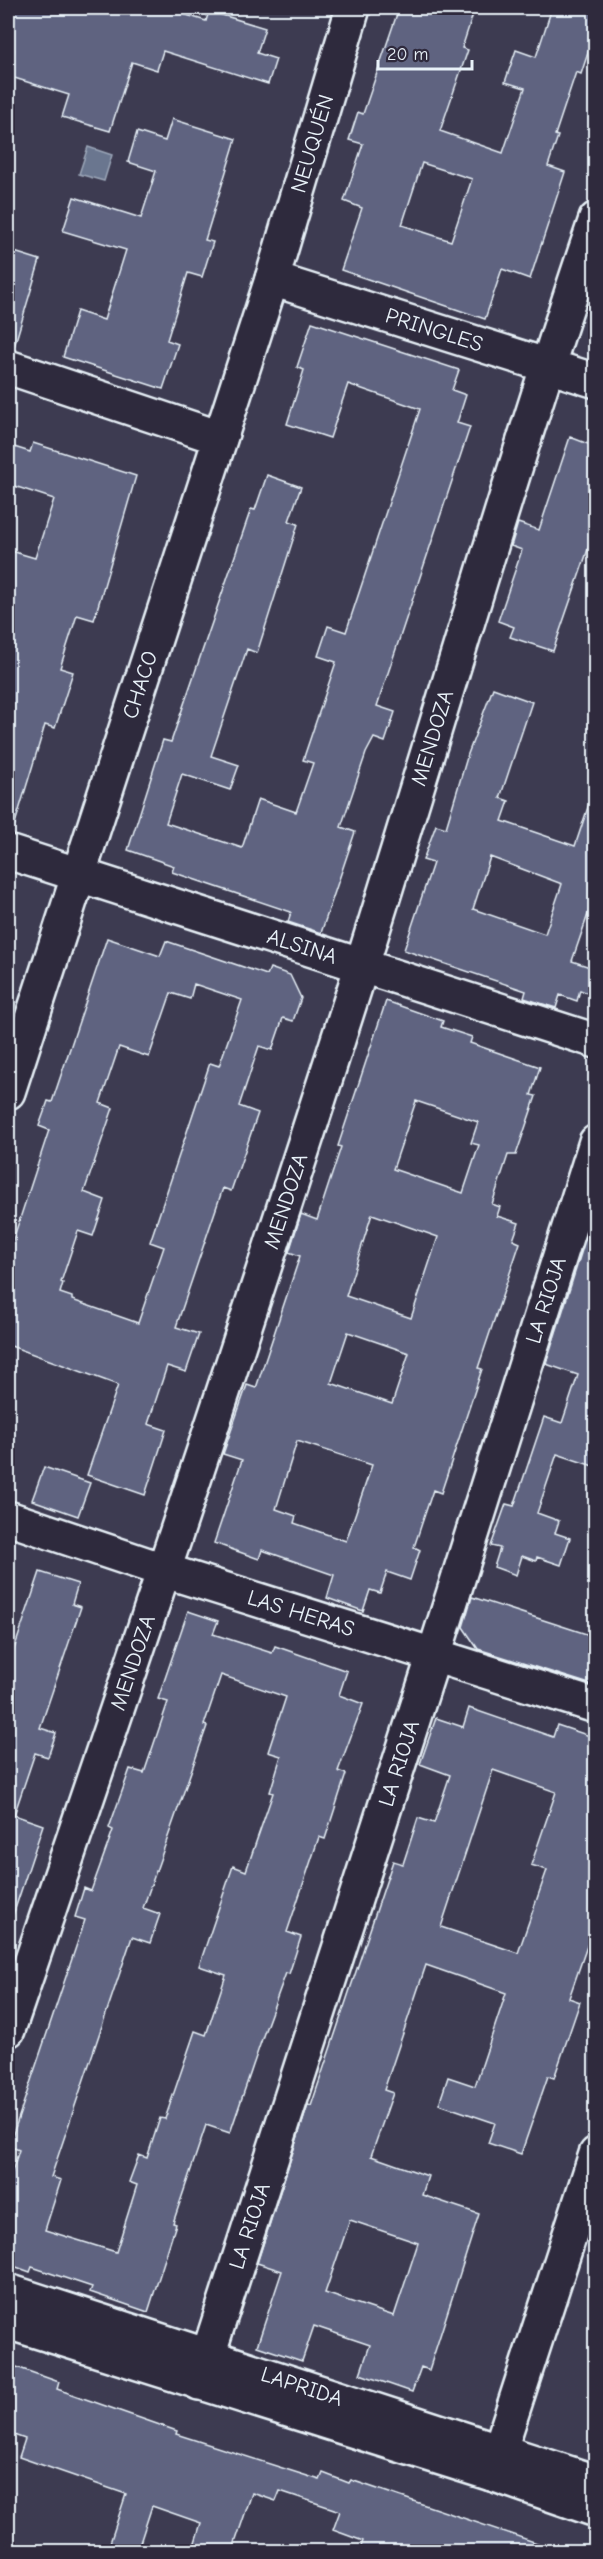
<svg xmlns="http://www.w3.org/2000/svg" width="603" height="2559" font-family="'Comic Neue',sans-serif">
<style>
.water{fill:#6a768f;stroke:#9ca7b9;stroke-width:1.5}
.building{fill:#5e6380;stroke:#e8f1f8;stroke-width:1.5;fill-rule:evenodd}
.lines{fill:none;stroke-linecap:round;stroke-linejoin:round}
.street-casing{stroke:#e8f1f8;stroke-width:38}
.secondary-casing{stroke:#e8f1f8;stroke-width:38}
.street{stroke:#2f2a3d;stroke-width:33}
.secondary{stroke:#2f2a3d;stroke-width:33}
.labels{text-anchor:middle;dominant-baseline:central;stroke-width:4.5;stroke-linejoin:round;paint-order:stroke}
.street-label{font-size:22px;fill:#e8f1f8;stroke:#2f2a3d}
</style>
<rect width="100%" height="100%" fill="#3d3b51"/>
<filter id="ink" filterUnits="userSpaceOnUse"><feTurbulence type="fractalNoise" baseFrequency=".0167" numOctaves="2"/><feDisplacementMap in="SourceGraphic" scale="12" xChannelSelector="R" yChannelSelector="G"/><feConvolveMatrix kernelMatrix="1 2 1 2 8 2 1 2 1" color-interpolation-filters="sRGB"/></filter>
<g filter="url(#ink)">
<path class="water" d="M88,147L112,155L104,181L79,174Z"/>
<path class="building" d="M8,8H164L206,21L209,11L265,28L257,53L276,59L268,84L163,51L157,70L132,62L110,131L62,117L69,95L8,76L14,50L8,48Z
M399,8H475L462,48L468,50L440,131L503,153L525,88L505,82L516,50L536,57L552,8H596V29L581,74L576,72L555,135L558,136L548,166L565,172L530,279L502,269L485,319L341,270L362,208L344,201L363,144L349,140L358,112L363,114ZM422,163L472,179L451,241L402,225Z
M172,119L236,139L205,240L213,242L202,277L188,273L167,340L178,344L163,389L63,357L77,311L104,320L126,250L63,231L74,197L141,218L156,171L128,162L137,132L165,141Z
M8,250L40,260L14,347L8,346Z
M312,322L459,370L452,390L466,395L457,423L470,427L377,706L395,712L385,742L374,738L366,753L341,827L355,832L321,933L288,922L291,912L172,872L174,866L128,850L163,740L171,742L251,509L255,510L267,475L301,487L289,521L298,524L257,653L247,649L211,756L239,765L230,790L182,774L166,823L242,848L258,799L296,812L313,763L303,760L336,662L318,656L328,626L346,632L420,409L348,384L330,438L287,424L304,370L297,367Z
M570,437L596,447V526L553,651L510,637L514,627L498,621L522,550L511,546L518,523L539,530Z
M33,443L136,476L94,620L77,615L60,668L73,672L55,728L45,725L14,827L8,826V550L35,558L54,499L8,484V445L30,452Z
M493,688L532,702L500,798L509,801L502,821L575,846L591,798L596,799V891L572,961L596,969V972L588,993L580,990L577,1001L560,995L556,1008L524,998L526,991L404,950L433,863L423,860L436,825L446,828L468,754ZM490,857L562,884L545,934L473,909Z
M107,938L160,956L166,941L267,975L270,968L290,975L301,998L293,1021L283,1018L272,1050L259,1046L239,1106L258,1113L231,1191L223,1188L176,1327L199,1334L186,1372L167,1366L148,1424L166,1430L145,1495L87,1475L118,1385L8,1345V1255L49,1130L39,1126L48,1101L52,1102ZM194,984L242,1000L219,1066L210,1063L150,1242L164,1247L138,1323L72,1300V1297L60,1293L63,1283L61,1282L78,1231L93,1236L105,1200L84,1192L113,1108L100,1103L119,1047L149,1057L171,993L190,999Z
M386,1001L443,1021L441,1027L472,1037L470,1043L540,1067L531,1095L536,1096L516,1155H508L492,1204L500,1207L497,1216L519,1223L513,1240L520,1243L478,1368L482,1369L441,1493L433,1490L414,1547L420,1550L410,1580L387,1572L380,1593L370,1590L363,1611L327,1598L334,1575L262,1550L259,1559L214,1543L242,1460L223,1454L247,1385L256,1388L300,1256L289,1252L301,1214L317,1220L341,1147L338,1146ZM416,1101L478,1122L471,1143L479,1145L463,1193L393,1169ZM372,1214L438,1237L411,1318L346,1296ZM348,1332L409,1353L392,1404L331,1383ZM297,1441L372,1465L346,1541L294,1523L296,1516L276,1509Z
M594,1212L596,1467L557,1454L537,1513L559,1521L555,1533L570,1538L561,1565L537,1557L536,1561L522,1556L516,1575L494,1567L500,1548L491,1546L506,1504L514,1506L544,1417L562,1423L578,1375L546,1364Z
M44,1467L90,1483L78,1516L32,1500Z
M40,1572L78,1584L72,1604L81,1607L40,1728L56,1733L48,1757L35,1753L14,1815L43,1825L12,1918L8,1917V1667Z
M472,1597L596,1637V1686L478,1649L463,1627Z
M188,1611L218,1621L213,1634L272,1653L275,1646L347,1671L339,1695L363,1704L338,1771L346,1774L325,1839L319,1837L287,1932L301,1937L289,1974L286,1973L264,2033L230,2133L206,2125L173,2223L176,2224L148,2312L90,2292L92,2287L32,2267L30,2272L8,2264V2184L19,2150L9,2146L85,1920L75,1917L84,1888L91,1891L113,1830L109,1828L130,1769L144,1773L168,1702L158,1699ZM221,1675L286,1697L268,1752L281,1756L270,1792L273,1793L246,1871L233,1866L199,1966L226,1975L206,2035L195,2031L165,2119L160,2118L147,2158L139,2155L129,2182L137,2185L116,2252L45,2230L61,2180L51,2177L132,1937L150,1943L160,1914L143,1908L207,1726L204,1725Z
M469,1708L553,1737L557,1725L596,1738V1920L569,1998L580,2002L554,2078L548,2076L521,2154L488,2143L495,2123L439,2104L448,2077L475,2086L506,1993L426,1965L384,2090L393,2093L371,2156L428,2176L422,2195L479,2214L429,2370L421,2367L412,2392L360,2374L370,2345L314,2326L302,2361L257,2346L282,2271L257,2263L308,2105L311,2106L393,1861L403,1864L418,1818L434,1823L450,1775L420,1764L436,1718L463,1727ZM493,1770L556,1792L531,1865L547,1870L518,1953L441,1927ZM350,2220L418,2243L394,2316L325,2293Z
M8,2364L59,2382L57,2389L177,2431L176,2434L320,2480L323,2473L349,2483L351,2480L549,2547L548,2552H359L363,2541L333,2530L340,2511L280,2491L276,2501L252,2493L232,2552H192L201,2523L152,2506L137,2552H107L126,2494L19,2457L25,2439L8,2433Z"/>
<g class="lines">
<g class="street-casing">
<g id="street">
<path id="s1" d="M272,279L596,381"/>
<path d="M8,367L220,438"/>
<path id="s2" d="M8,852L596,1041"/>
<path id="s3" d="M8,1518L166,1571L596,1706"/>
<path id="s4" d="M8,2030C129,1677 248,1323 361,968C440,718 512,467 596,219"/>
<path id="s5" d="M199,2383L434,1655L596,1142"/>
<path d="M492,2474L596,2154"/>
</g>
</g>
<g class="secondary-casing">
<g id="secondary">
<path id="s6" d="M8,1092L272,279L353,8"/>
<path id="s7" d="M8,2291L596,2482"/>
<path d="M8,2322L492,2474L596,2510"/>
</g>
</g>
<use href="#street" class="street"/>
<use href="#secondary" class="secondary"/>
</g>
</g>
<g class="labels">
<g class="street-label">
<text stroke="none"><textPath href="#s6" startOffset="996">NEUQUÉN</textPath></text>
<text stroke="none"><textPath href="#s1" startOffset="170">PRINGLES</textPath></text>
<text stroke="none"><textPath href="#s6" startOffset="428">CHACO</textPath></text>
<text stroke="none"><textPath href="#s4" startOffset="1360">MENDOZA</textPath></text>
<text stroke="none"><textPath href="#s2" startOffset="309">ALSINA</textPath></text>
<text stroke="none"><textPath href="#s4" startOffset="874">MENDOZA</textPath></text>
<text stroke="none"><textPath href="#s5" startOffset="1137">LA RIOJA</textPath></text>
<text stroke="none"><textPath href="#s3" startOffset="308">LAS HERAS</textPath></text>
<text stroke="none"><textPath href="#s4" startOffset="388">MENDOZA</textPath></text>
<text stroke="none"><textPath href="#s5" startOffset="651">LA RIOJA</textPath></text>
<text stroke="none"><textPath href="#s5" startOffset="165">LA RIOJA</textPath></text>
<text stroke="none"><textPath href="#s7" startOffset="309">LAPRIDA</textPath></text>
</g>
</g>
<rect width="603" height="2559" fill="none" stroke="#2f2a3d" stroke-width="30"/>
<rect x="15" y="15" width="573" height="2529" fill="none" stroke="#e8f1f8" stroke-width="2" filter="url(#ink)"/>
<path d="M378 60v9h94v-9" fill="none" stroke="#e8f1f8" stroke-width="3"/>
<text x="387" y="60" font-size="18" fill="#e8f1f8" stroke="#2f2a3d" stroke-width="4.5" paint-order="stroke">20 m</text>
</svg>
